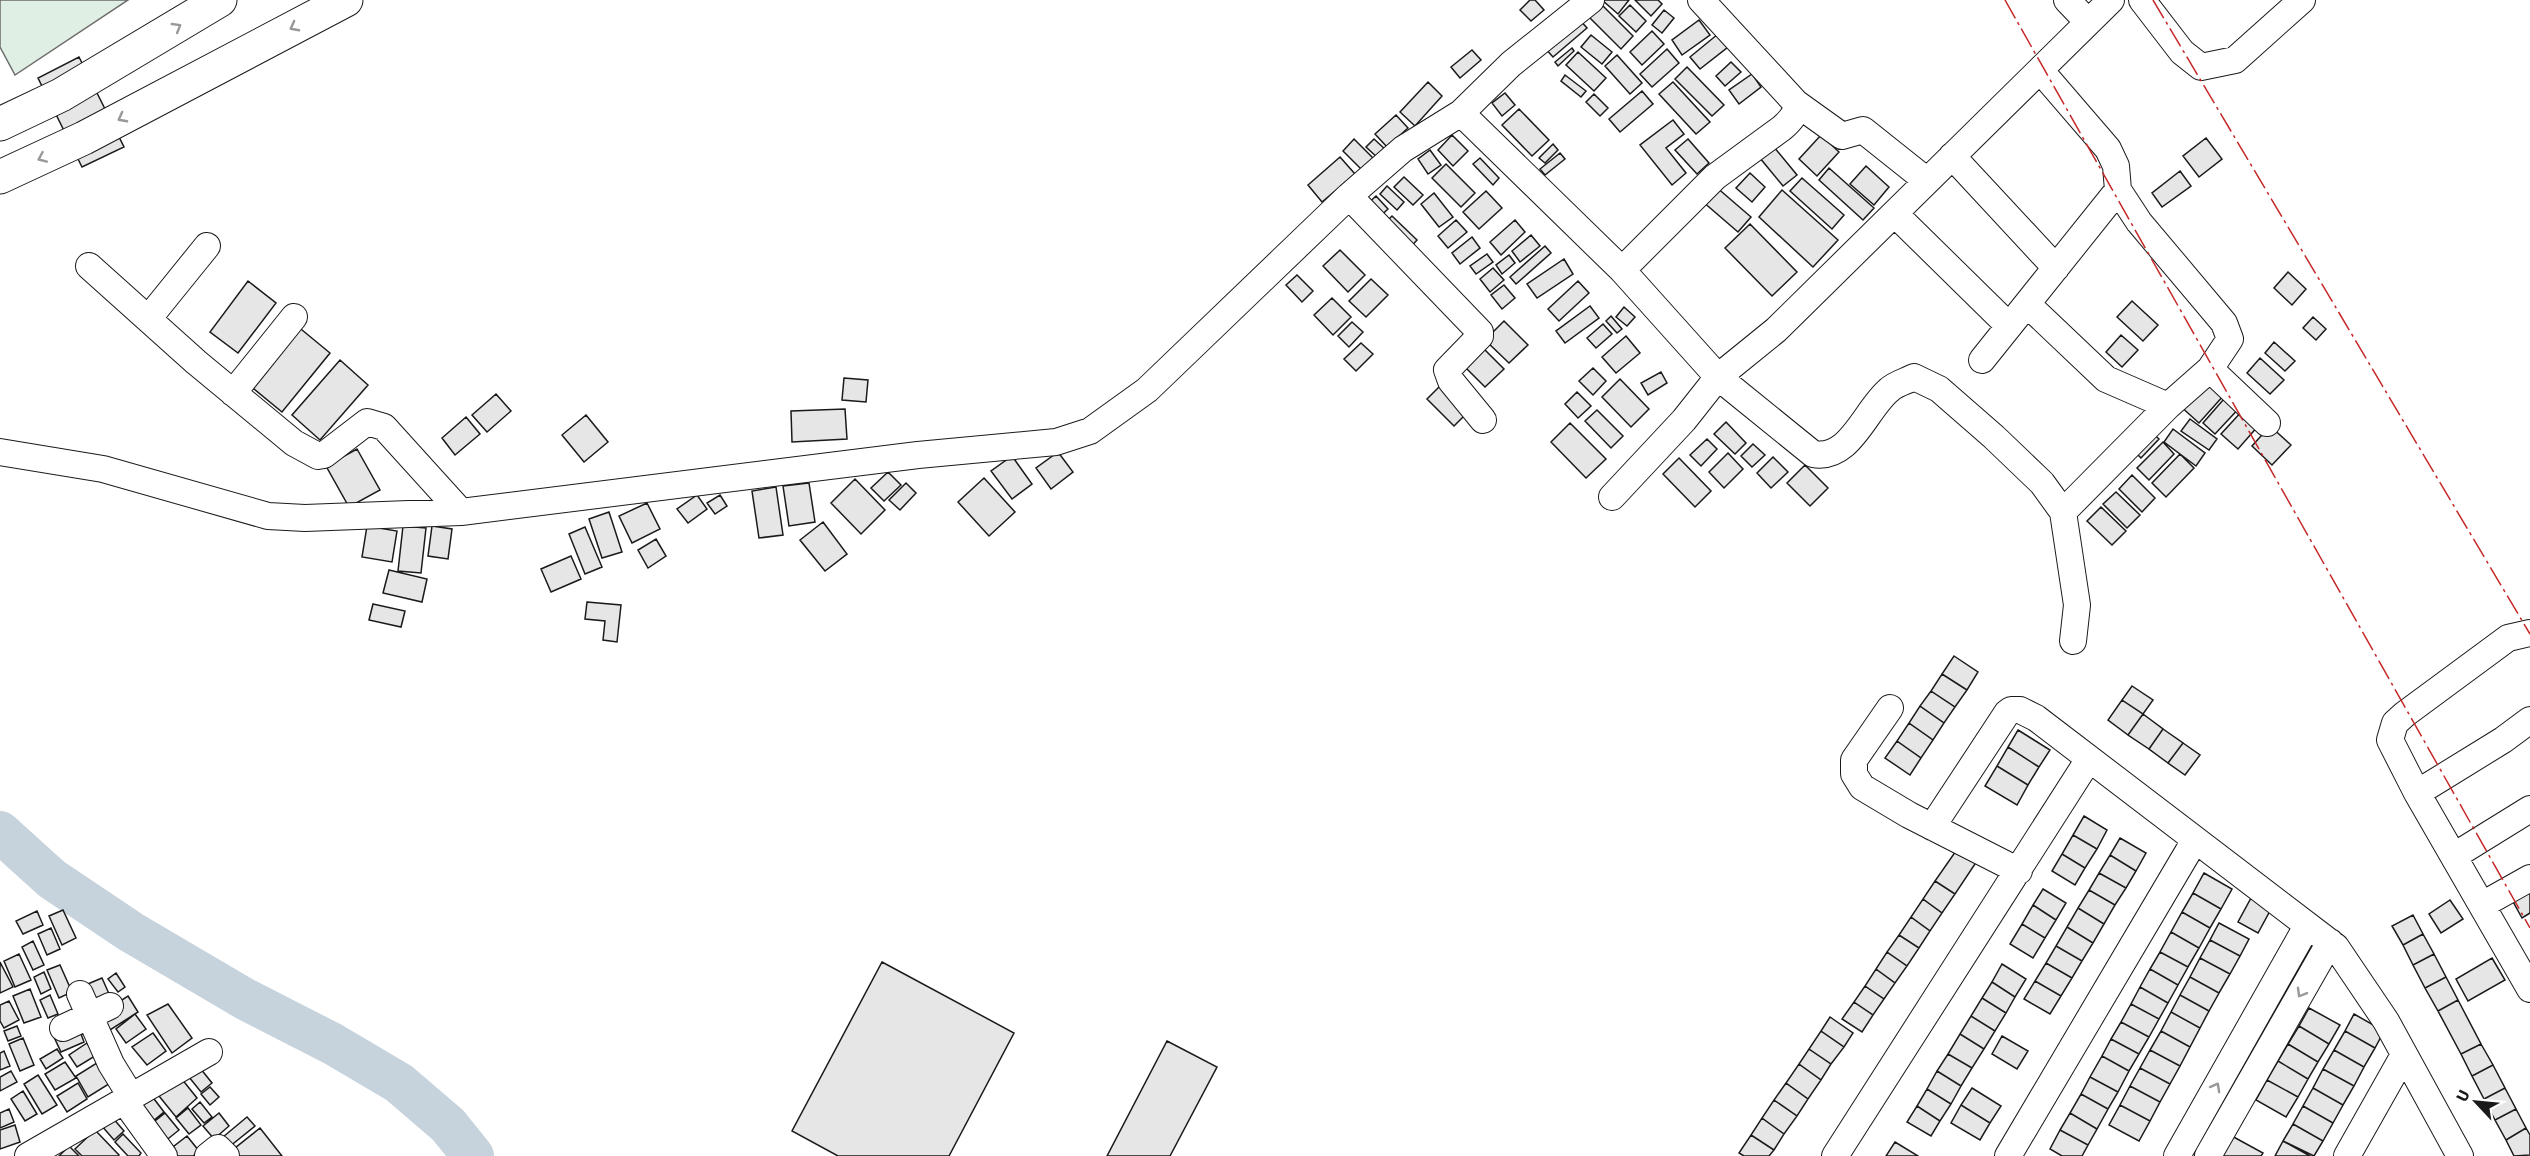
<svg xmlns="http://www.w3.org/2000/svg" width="2530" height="1156" font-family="Signika,sans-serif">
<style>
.green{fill:#e0efe3;stroke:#6a6a6a;stroke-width:1.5}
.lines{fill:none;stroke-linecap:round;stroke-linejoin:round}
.river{stroke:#c6d2dc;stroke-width:42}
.building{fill:#e6e6e6;stroke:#1a1a1a;stroke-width:1.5}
.minor-casing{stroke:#1a1a1a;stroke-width:28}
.highway-casing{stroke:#1a1a1a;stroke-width:35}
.minor{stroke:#fff;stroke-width:26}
.highway{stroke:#fff;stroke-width:33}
.power{stroke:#c62828;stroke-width:1.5;stroke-dasharray:21 4.5 3 4.5;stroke-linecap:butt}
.oneway{stroke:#989898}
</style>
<rect width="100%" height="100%" fill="#fff"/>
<path class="green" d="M0,0H128L15,75L0,47Z"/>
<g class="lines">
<path class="river" d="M0,832L52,879L131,932L245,999L333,1044L399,1083L448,1125L473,1156"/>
</g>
<path class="building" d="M1530,0H1535L1544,10L1531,21L1520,10Z
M1602,0H1629L1618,14Z
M1635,0H1658L1662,4L1651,16Z
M1601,4L1633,36L1621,49L1589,17Z
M1630,5L1646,21L1636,32L1619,16Z
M1664,10L1674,18L1662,33L1652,25Z
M1578,18L1587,28L1553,57L1544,47Z
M1699,20L1710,35L1682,55L1672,40Z
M1652,31L1664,44L1642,65L1630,52Z
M1718,34L1728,47L1700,69L1690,57Z
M1591,35L1612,52L1602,64L1581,47Z
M1572,48L1574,51L1558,66L1555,62Z
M1667,49L1679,63L1652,87L1640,74Z
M1472,50L1481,60L1460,78L1451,67Z
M1578,52L1606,78L1594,91L1566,65Z
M1617,55L1642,83L1630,94L1605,66Z
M79,57L124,147L82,167L38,78Z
M1731,62L1741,72L1725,86L1716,76Z
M1687,67L1724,105L1712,116L1675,79Z
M1752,74L1761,87L1739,104L1729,90Z
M1565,75L1586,91L1581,97L1561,81Z
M1428,82L1442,96L1415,126L1400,112Z
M1673,82L1710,122L1696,134L1659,94Z
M1642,91L1653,104L1620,132L1609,119Z
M1505,93L1515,105L1502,116L1492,103Z
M1594,94L1608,108L1600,116L1586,102Z
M1519,109L1549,140L1532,156L1502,125Z
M1396,115L1408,128L1387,147L1375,134Z
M1673,120L1684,134L1666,148L1686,173L1672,185L1640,145Z
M1452,135L1468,151L1453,166L1438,150Z
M1821,135L1839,152L1817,176L1799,159Z
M2206,138L2222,159L2199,177L2183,156Z
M1354,139L1375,160L1364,172L1343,151Z
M1374,139L1386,150L1379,159L1366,147Z
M1688,139L1709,163L1697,174L1675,150Z
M1769,141L1797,175L1783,186L1755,152Z
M1553,144L1558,150L1545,163L1539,158Z
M1430,150L1441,165L1428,174L1418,159Z
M1560,153L1565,159L1545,175L1540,169Z
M1340,157L1355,174L1322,202L1308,185Z
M1480,158L1499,178L1493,185L1473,164Z
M1446,164L1475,193L1461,207L1432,178Z
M1866,166L1889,187L1874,205L1850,184Z
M1829,168L1874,208L1863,220L1819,180Z
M2180,171L2191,186L2162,207L2152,193Z
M1750,173L1765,187L1752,202L1736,188Z
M1404,177L1423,195L1413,205L1394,187Z
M1802,178L1844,215L1832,229L1790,191Z
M1387,186L1404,202L1397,210L1380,194Z
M1715,186L1751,217L1738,232L1702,201Z
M1782,190L1838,240L1813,267L1759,217Z
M1486,191L1502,208L1479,229L1463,212Z
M1434,193L1453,217L1439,227L1421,204Z
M1376,196L1388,209L1375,221L1363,208Z
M1392,216L1417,240L1406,252L1381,227Z
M1456,220L1467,232L1448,248L1438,236Z
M1515,220L1525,232L1501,255L1490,242Z
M1750,224L1797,272L1772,296L1725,248Z
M1531,235L1540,246L1520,262L1512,251Z
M1472,237L1480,248L1460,264L1452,253Z
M1545,246L1551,253L1516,284L1510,277Z
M1340,250L1365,275L1348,292L1323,266Z
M1487,254L1493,262L1476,274L1470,266Z
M1509,255L1515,263L1502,274L1496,265Z
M1564,259L1573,274L1537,298L1527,284Z
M1493,268L1504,280L1490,292L1480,279Z
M2288,272L2306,289L2292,305L2274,288Z
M1297,275L1313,291L1302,302L1286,285Z
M1371,279L1388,295L1366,317L1349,301Z
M248,281L276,303L238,353L210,332Z
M1578,281L1589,293L1559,321L1548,309Z
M1504,285L1515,298L1502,309L1491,295Z
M1332,298L1351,317L1333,335L1314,315Z
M2132,301L2158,325L2143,341L2117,317Z
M1590,306L1599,318L1565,343L1556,331Z
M1624,307L1635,317L1627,326L1616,317Z
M1611,316L1622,329L1617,333L1606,321Z
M2313,317L2326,329L2316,340L2303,328Z
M1504,321L1528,345L1509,363L1485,340Z
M1352,322L1363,332L1349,347L1338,336Z
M1603,324L1612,334L1596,348L1587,338Z
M296,325L330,353L282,412L248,384Z
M2121,335L2138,350L2122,367L2106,352Z
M1626,336L1640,353L1616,373L1602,357Z
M2274,342L2295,361L2285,371L2265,353Z
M1361,343L1373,354L1356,371L1344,359Z
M1482,347L1504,369L1485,387L1463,365Z
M2260,358L2284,380L2270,394L2247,373Z
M340,360L368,385L320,440L292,415Z
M1593,368L1606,381L1593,395L1579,381Z
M1661,372L1667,383L1648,395L1641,383Z
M2204,376L2224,395L2199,423L2178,404Z
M844,378L868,380L866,402L842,400Z
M1620,379L1649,409L1631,427L1602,397Z
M1441,385L1468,412L1454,426L1427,399Z
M1577,392L1591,406L1578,418L1565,404Z
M2230,392L2243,404L2215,434L2203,423Z
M496,394L511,411L487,432L472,415Z
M845,409L847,439L792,442L791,411Z
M1597,410L1623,436L1611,448L1585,421Z
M2243,410L2259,425L2238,449L2221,434Z
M586,415L608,442L584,462L562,435Z
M466,417L480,434L455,455L442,438Z
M2190,419L2217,439L2209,450L2181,431Z
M1726,422L1746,443L1735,454L1714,434Z
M1570,423L1606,459L1586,478L1551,442Z
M2270,426L2291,445L2272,465L2252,446Z
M2147,428L2159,439L2141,458L2129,446Z
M2173,429L2205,453L2196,466L2164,442Z
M1707,439L1717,449L1701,466L1690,455Z
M2163,442L2174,454L2149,480L2137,468Z
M1753,444L1765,455L1752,467L1741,456Z
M357,449L380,490L349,507L326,466Z
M1058,452L1073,472L1051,489L1036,468Z
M1728,453L1743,469L1724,488L1709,472Z
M2180,454L2194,468L2166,497L2152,483Z
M1012,456L1032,484L1012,499L991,471Z
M1773,457L1788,472L1771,488L1757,473Z
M1679,458L1711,491L1695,507L1663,474Z
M1805,465L1828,488L1810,506L1787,483Z
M888,472L901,485L884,501L871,488Z
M2132,475L2155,498L2142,512L2119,489Z
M984,478L1015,512L989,536L958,502Z
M855,479L885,510L861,534L831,503Z
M809,483L815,522L789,526L783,486Z
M906,483L916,493L900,510L889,500Z
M776,487L783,535L759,538L752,491Z
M2116,492L2140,515L2127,528L2103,504Z
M697,495L707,509L688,523L677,509Z
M720,495L727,506L715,514L707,503Z
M647,503L660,529L632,543L619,516Z
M2101,507L2126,531L2112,545L2087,521Z
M609,512L622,552L602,558L589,519Z
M823,522L847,554L825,571L800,540Z
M367,526L397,531L392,562L362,557Z
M403,526L426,528L421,573L398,571Z
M432,526L452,529L448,559L428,556Z
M585,527L602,567L585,574L569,534Z
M656,539L666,556L648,568L638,550Z
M571,556L581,579L551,592L541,569Z
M389,570L427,579L422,602L383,593Z
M587,602L621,605L617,642L603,640L605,621L585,619Z
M373,604L405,611L401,627L369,620Z
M1954,656L1978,672L1967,690L1942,674Z
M1942,674L1967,690L1955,707L1931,691Z
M2132,686L2153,700L2143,714L2122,700Z
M1931,691L1955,707L1944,723L1920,706Z
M2122,700L2143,714L2128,735L2108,720Z
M1920,706L1944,723L1933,740L1909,723Z
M2143,714L2163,729L2149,749L2128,735Z
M1909,723L1933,740L1921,758L1897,741Z
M2163,729L2183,743L2168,763L2149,749Z
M2018,730L2050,750L2039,767L2008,747Z
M1897,741L1921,758L1910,775L1885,758Z
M2183,743L2200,755L2185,775L2168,763Z
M2008,747L2039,767L2028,785L1997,766Z
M1997,766L2028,785L2017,805L1985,786Z
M2084,816L2107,830L2097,849L2073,835Z
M2073,835L2097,849L2085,868L2062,854Z
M2120,838L2146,853L2136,871L2110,855Z
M1958,848L1977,861L1955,894L1935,881Z
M2062,854L2085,868L2075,885L2052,871Z
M2110,855L2136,871L2126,888L2099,873Z
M2099,873L2126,888L2115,905L2089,890Z
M2204,873L2232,889L2221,909L2193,893Z
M1935,881L1955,894L1942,913L1923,899Z
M2043,889L2066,903L2056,920L2033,905Z
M2530,889V913L2522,918L2511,898Z
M2089,890L2115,905L2104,924L2078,908Z
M2193,893L2221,909L2210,928L2182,912Z
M2251,898L2271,909L2258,933L2238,922Z
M1923,899L1942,913L1930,931L1911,917Z
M2450,900L2463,919L2441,933L2429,914Z
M2033,905L2056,920L2045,938L2022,924Z
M2078,908L2104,924L2093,943L2067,927Z
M63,910L76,938L62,945L49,916Z
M37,911L43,925L23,934L16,921Z
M2182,912L2210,928L2199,948L2171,932Z
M2413,915L2423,934L2403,945L2392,926Z
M1911,917L1930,931L1919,948L1899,935Z
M2219,923L2249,939L2240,956L2210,940Z
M2022,924L2045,938L2033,958L2010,944Z
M2067,927L2093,943L2082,961L2056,946Z
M51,928L60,949L47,955L38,934Z
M2171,932L2199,948L2188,967L2160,952Z
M2423,934L2434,954L2413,965L2403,945Z
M1899,935L1919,948L1907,966L1887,952Z
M2210,940L2240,956L2230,974L2200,958Z
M33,941L44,965L33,970L22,947Z
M2056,946L2082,961L2072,978L2046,963Z
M1887,952L1907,966L1895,983L1876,969Z
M2160,952L2188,967L2178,985L2150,969Z
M19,954L31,980L15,987L4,961Z
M2434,954L2446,977L2425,988L2413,965Z
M2200,958L2230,974L2219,993L2190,977Z
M2492,958L2505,980L2468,1001L2456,979Z
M0,962L13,987L0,993Z
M882,962L1014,1033L949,1156H838L792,1131Z
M2046,963L2072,978L2061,996L2035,981Z
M2002,964L2026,979L2015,997L1992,982Z
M60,965L72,992L59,998L47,970Z
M1876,969L1895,983L1884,999L1865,986Z
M2150,969L2178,985L2168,1003L2140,987Z
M44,972L51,989L41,994L34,977Z
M116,973L125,987L118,992L108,979Z
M2190,977L2219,993L2209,1011L2180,995Z
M2446,977L2458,1000L2438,1011L2425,988Z
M102,978L110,996L91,1004L83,986Z
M2035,981L2061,996L2050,1014L2024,999Z
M1992,982L2015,997L2006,1013L1982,998Z
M1865,986L1884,999L1873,1015L1854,1002Z
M2140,987L2168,1003L2159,1019L2131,1004Z
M30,989L41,1017L24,1023L13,996Z
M50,995L58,1014L48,1018L40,1000Z
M2180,995L2209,1011L2200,1028L2171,1012Z
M128,996L138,1012L110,1030L100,1014Z
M1982,998L2006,1013L1995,1031L1971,1016Z
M2458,1000L2481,1044L2461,1054L2438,1011Z
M9,1001L19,1020L4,1028L0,1021V1005Z
M1854,1002L1873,1015L1862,1032L1842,1019Z
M168,1004L192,1038L172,1053L147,1015Z
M2131,1004L2159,1019L2149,1037L2121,1022Z
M2309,1008L2340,1025L2329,1044L2299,1026Z
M2171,1012L2200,1028L2190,1047L2161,1031Z
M135,1014L146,1029L126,1043L116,1029Z
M2354,1014L2384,1031L2375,1048L2345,1031Z
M1971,1016L1995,1031L1984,1049L1960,1034Z
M1830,1017L1853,1033L1844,1047L1821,1031Z
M2121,1022L2149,1037L2139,1054L2111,1039Z
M17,1026L21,1036L8,1041L4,1031Z
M78,1026L84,1042L61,1052L54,1037Z
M2299,1026L2329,1044L2318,1062L2288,1044Z
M1821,1031L1844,1047L1831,1064L1809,1049Z
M2161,1031L2190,1047L2180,1066L2150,1050Z
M2345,1031L2375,1048L2364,1067L2334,1050Z
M153,1033L166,1051L147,1065L132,1047Z
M1960,1034L1984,1049L1972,1068L1948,1054Z
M2002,1036L2028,1051L2017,1069L1992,1054Z
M23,1038L34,1065L20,1071L9,1044Z
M2111,1039L2139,1054L2129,1071L2102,1056Z
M1167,1041L1217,1067L1170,1156H1107Z
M87,1043L95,1056L77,1067L69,1055Z
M2288,1044L2318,1062L2308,1079L2278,1061Z
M2481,1044L2493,1065L2472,1076L2461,1054Z
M57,1049L63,1058L46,1069L40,1059Z
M1809,1049L1831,1064L1821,1080L1799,1064Z
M2150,1050L2180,1066L2170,1084L2140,1068Z
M2334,1050L2364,1067L2354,1086L2323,1069Z
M4,1051L10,1066L0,1070V1053Z
M1948,1054L1972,1068L1961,1086L1937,1071Z
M2102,1056L2129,1071L2118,1092L2090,1077Z
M100,1061L112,1082L88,1097L76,1076Z
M2278,1061L2308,1079L2298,1097L2267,1080Z
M65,1062L76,1078L55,1090L45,1074Z
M196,1063L212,1083L201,1092L185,1072Z
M1799,1064L1821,1080L1808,1099L1786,1083Z
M2493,1065L2505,1088L2484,1099L2472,1076Z
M2140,1068L2170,1084L2160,1102L2130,1086Z
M2323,1069L2354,1086L2343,1105L2313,1088Z
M11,1071L17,1082L0,1091V1077Z
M1937,1071L1961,1086L1951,1104L1927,1089Z
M177,1073L197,1098L176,1117L155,1091Z
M38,1075L57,1105L42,1114L24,1084Z
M2090,1077L2118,1092L2108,1109L2081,1094Z
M2267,1080L2298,1097L2286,1117L2256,1100Z
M78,1083L87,1099L67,1112L57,1096Z
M1786,1083L1808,1099L1797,1116L1774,1100Z
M2130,1086L2160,1102L2150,1121L2120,1105Z
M210,1087L219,1097L210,1105L201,1094Z
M1972,1088L2001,1106L1990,1123L1961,1105Z
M2313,1088L2343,1105L2333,1123L2303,1106Z
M2505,1088L2516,1109L2495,1120L2484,1099Z
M1927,1089L1951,1104L1940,1121L1917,1106Z
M23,1091L37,1114L25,1121L11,1099Z
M148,1091L164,1112L148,1125L131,1105Z
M2081,1094L2108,1109L2097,1129L2070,1113Z
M1774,1100L1797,1116L1784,1134L1762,1118Z
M200,1102L212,1117L204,1123L192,1109Z
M1961,1105L1990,1123L1980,1140L1951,1123Z
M2120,1105L2150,1121L2139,1141L2109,1125Z
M1917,1106L1940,1121L1931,1136L1907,1122Z
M2303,1106L2333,1123L2323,1141L2293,1124Z
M188,1108L201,1125L189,1134L176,1118Z
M9,1109L14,1122L0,1128V1113Z
M2516,1109L2526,1128L2506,1140L2495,1120Z
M165,1113L179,1130L164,1142L150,1125Z
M219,1113L229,1126L214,1139L203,1126Z
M2070,1113L2097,1129L2088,1145L2060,1130Z
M111,1116L124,1131L114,1140L101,1125Z
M247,1117L255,1126L224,1151L217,1142Z
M1762,1118L1784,1134L1774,1150L1751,1135Z
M2293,1124L2323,1141L2314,1156L2283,1141Z
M15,1125L20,1142L0,1149V1130Z
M260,1128L282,1156H233L230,1152Z
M2526,1128L2530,1135V1155L2514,1156L2506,1140Z
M95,1130L119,1155L118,1156H82L75,1149Z
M2060,1130L2088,1145L2082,1156H2062L2050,1149Z
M123,1134L141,1153L139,1156H128L115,1142Z
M1751,1135L1774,1150L1769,1156H1744L1739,1153Z
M2230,1135L2263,1153L2261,1156H2223Z
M187,1136L199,1151L193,1156H173L169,1150Z
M2283,1141L2310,1156H2275Z
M1895,1142L1918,1156H1886Z
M69,1146L79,1156H59Z"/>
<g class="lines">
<g class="minor-casing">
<path id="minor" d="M2067,0L2088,22
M2142,0L2182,52L2201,67L2235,60L2302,0
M2040,70L2108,149L2116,166L2118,190L2139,222L2224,323L2230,339L2210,369L2168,406L2063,512
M1796,103L1842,136L1863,130L1927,181
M1461,113L1622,270L1718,377L1776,330L2111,0
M1952,156L2056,268
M1349,196L1480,332V336L1447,370L1451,381L1483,420
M1895,214L2009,326
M89,266L196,362L294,443L318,456L324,455L367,422L384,427L461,512
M1622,270L1715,177L1782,128C1790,121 1797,114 1796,103L1701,0
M2027,304L2106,379L2168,406
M148,319L207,246
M1982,360L2118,190
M2210,369L2267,423
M233,393L294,317
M0,452L103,469L268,516L305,518L461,512L918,455L1056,442L1090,431L1147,390L1349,196L1403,149L1461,113L1511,64L1591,0
M1612,497L1684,420L1718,377L1813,454C1850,461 1865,410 1889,390C1895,384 1907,381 1914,377L1939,389L1994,437L2042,483L2063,512L2077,605L2073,641
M2530,633L2508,638L2405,714L2395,723L2390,740L2417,793L2530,989
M1890,708L1854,760V774L1862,787L1909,815L2019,871
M2417,793L2503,740L2530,720
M1932,827L2007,713L2011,710H2020L2036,718L2336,947L2386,1021L2460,1156
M2454,856L2530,809
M2482,905L2530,878
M80,994L111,1064L132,1098
M63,1028L110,1006
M125,1102L164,1156
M28,1156L209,1052
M208,1156L218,1148L226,1156
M1835,1156L2089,759
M2008,1156L2195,840
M2177,1156L2307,926
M2208,1156L2330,942
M2347,1156L2404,1055"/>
</g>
<g class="highway-casing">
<path id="highway" d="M0,124L61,95L220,0
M0,177L84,138L346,0"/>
</g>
<use href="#minor" class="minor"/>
<use href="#highway" class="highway"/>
<path class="power" d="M2005,0L2530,928
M2153,0L2530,634"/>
</g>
<defs><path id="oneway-chevron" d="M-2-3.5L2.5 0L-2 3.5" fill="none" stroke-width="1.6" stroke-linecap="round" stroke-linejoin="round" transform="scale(1.5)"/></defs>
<g class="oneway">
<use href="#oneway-chevron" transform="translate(177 27) rotate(-31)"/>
<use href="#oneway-chevron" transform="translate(294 27) rotate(152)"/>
<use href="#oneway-chevron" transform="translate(122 118) rotate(152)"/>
<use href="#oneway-chevron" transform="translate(42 158) rotate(156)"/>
<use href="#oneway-chevron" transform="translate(2301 993) rotate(120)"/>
<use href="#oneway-chevron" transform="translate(2216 1087) rotate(-61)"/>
</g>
<g transform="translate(2476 1102) rotate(296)" stroke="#ffffff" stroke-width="4.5" paint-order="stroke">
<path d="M0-4.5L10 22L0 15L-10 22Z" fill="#1a1a1a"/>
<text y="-9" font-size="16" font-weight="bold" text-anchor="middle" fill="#1a1a1a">U</text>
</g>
</svg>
